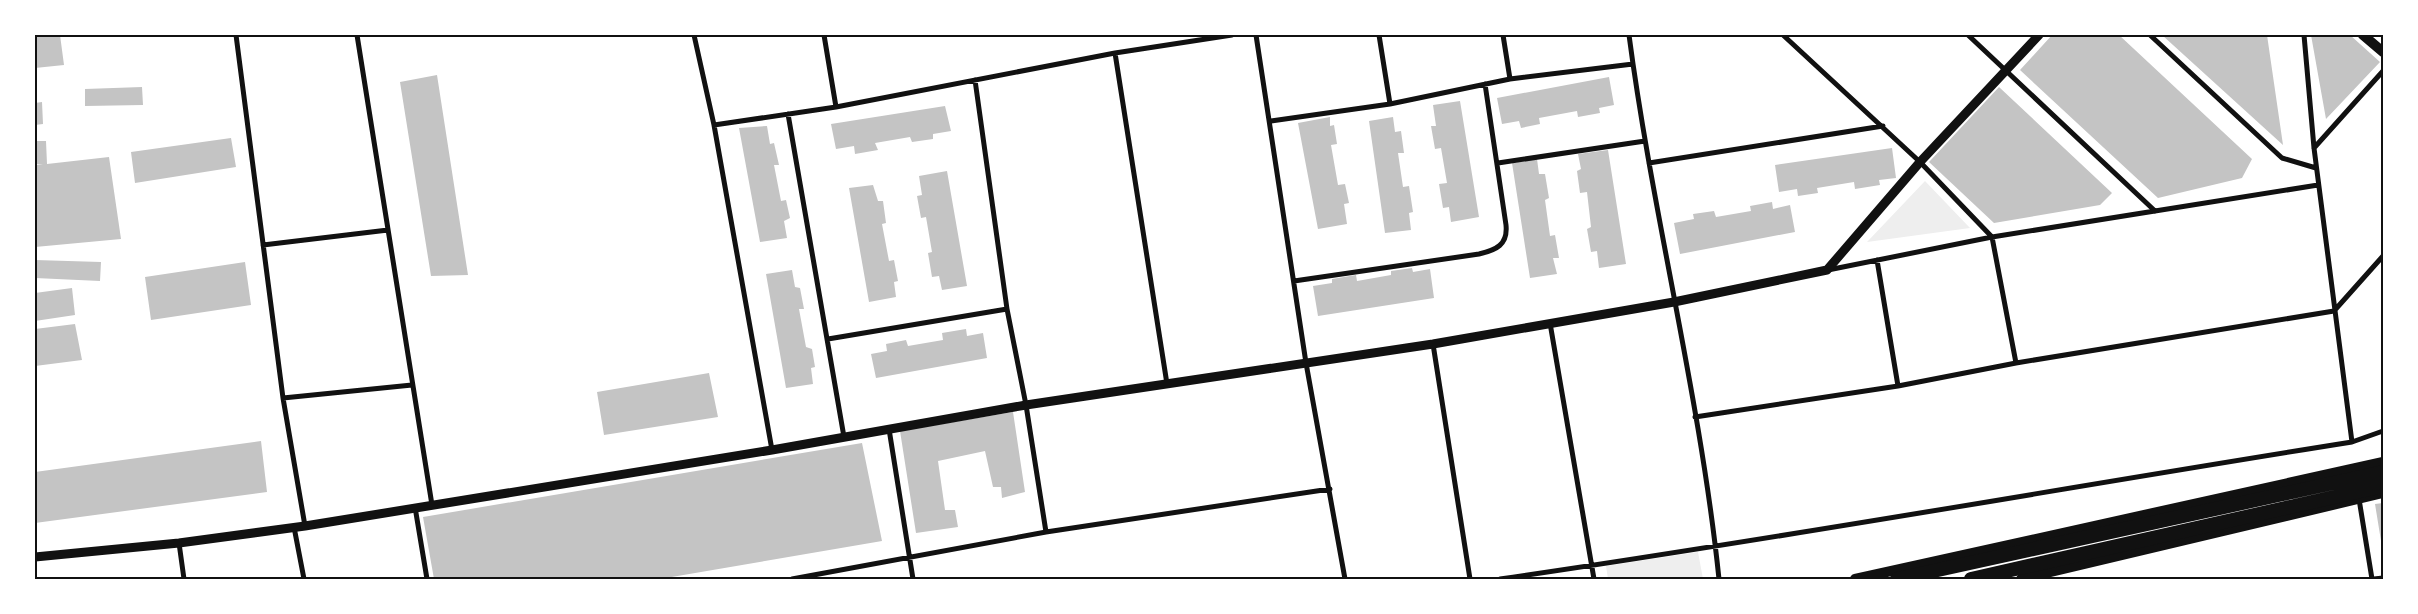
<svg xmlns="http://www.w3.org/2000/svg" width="2418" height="614" font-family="'Noto Serif',serif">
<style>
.green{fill:#eee}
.building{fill:#c4c4c4}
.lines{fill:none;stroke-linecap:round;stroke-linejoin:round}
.minor{stroke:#111;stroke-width:5}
.tertiary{stroke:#111;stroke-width:9}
.secondary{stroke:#111;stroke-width:10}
.trunk{stroke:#111;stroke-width:14}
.neatline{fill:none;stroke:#111;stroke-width:2}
</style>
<rect width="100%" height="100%" fill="#fff"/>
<path class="green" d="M1925,181L1970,228L1867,242Z
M1698,552L1703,579H1608L1606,566Z"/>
<path class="building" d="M35,35H60L64,65L35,68Z
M2052,35H2119L2252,159L2242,178L2158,198L2020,70Z
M2162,35H2267L2283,145Z
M2311,35H2350L2380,62L2326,119Z
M437,75L468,275L431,276L400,82Z
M1609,77L1614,105L1599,108L1600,113L1578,117L1577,111L1539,118L1540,124L1521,128L1519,121L1502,124L1497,98Z
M142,87L143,105L85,106V89Z
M1999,87L2112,193L2100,205L1994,223L1929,162Z
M1460,101L1479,217L1451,222L1449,207L1443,208L1439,184L1447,183L1441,148L1435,149L1431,126H1436L1433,105Z
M42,102L43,124L35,125V103Z
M945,106L951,131L933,134V139L912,142L910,137L875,143L878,150L855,154L854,146L836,149L831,124Z
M1330,117V126L1334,125L1337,144L1331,145L1338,185L1345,184L1349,203L1344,204L1347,224L1318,229L1298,123Z
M1393,117L1395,132L1401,131L1404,153H1398L1403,187L1409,186L1413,212L1409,213L1411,230L1385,233L1369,121Z
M767,126L770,144L774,143L779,165H774L781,201L786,200L790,218L784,221L787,238L760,242L739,128Z
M231,138L236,167L135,183L131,152Z
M35,141H46L47,164L109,157L121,239L35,247V165L43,164H35Z
M1892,148L1896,178L1879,180L1880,185L1855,189L1854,182L1817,188L1818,193L1798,196L1797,189L1779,192L1775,165Z
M1608,150L1626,264L1599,268L1597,251L1591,252L1587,229L1591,227L1587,192L1580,193L1577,171L1581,169L1578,154Z
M1537,159L1539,174H1545L1549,198L1545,200L1550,236L1555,235L1559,258H1553L1557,274L1530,278L1512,163Z
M947,171L967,286L942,290L939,276L932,277L928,253L932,252L926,217L921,218L917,196L922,195L919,176Z
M873,185L878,201H883L886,223L882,224L889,261L894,260L898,281L894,282L896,297L869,302L849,188Z
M1772,202L1773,209L1790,205L1795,232L1680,254L1674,223L1694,219L1693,214L1714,211L1716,217L1751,211L1750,206Z
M35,260L101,262L100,281L35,278Z
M245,262L251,305L151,320L145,277Z
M1412,268L1413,272L1430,269L1434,298L1318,316L1313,286L1332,283V279L1356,275L1357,281L1391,275V271Z
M792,270L795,287L800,288L804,309H799L806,347L812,349L815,367L811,368L813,384L786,388L766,274Z
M72,288L75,315L35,321V293Z
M75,324L82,360L35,366V329Z
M966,329L967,336L983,333L987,358L876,378L871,354L887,351L886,344L906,340L908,346L943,340L942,333Z
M709,373L718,417L604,435L597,392Z
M1013,412L1025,492L1002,498L1001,487H993L985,451L938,461L945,510H955L958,527L916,533L900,431Z
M261,441L267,492L35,523V472Z
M862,443L882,541L660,579H434L423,517Z
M2383,503V547H2382L2375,504Z"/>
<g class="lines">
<path class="minor" d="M236,35L283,398L305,526
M357,35L432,505
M694,35L714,125L772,450
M824,35L836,107
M1256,35L1306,363L1345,579
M1379,35L1390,104
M1503,35L1510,79
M1629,35C1653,217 1700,396 1719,579
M1783,35L1920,162L1992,237L2016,363
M1968,35L2155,211
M2150,35L2282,158L2316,168
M2304,35L2314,148L2352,442
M1115,53L1167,384
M975,80L1007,309L1026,405L1046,532
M788,114L844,437
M1271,121L1390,104L1510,79L1633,64
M714,125L836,107L1115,53L1232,35
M2314,148L2383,71
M1498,163L1645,141
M1649,163L1883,126
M263,245L388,230
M1877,260L1898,386
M1828,270L1992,237L2318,185
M1294,281L1479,254C1496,250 1508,245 1506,225L1485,84
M1550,323L1594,579
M828,339L1007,309
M1433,344L1470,579
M283,398L412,385
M1695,417L1898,386L2016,363L2334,311L2383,256
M889,429L913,579
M2359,499L2372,579
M415,507L427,579
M294,527L304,579
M179,543L184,579
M792,579L1046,532L1330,489
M1500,579C1785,538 2068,487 2352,442L2383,431
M2374,579L2383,578"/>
<path class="tertiary" d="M35,557L179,543L305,526L772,450L1026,405L1433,344L1674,302L1827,270L1920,162L2039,35"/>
<path class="secondary" d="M2363,35L2383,52
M1855,579L2383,462
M2021,579L2383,493"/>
<path class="trunk" d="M1897,579L2383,472
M1971,579L2383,486"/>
</g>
<rect width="2418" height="614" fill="none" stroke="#ffffff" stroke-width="72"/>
<rect x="36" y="36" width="2346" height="542" class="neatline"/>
</svg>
